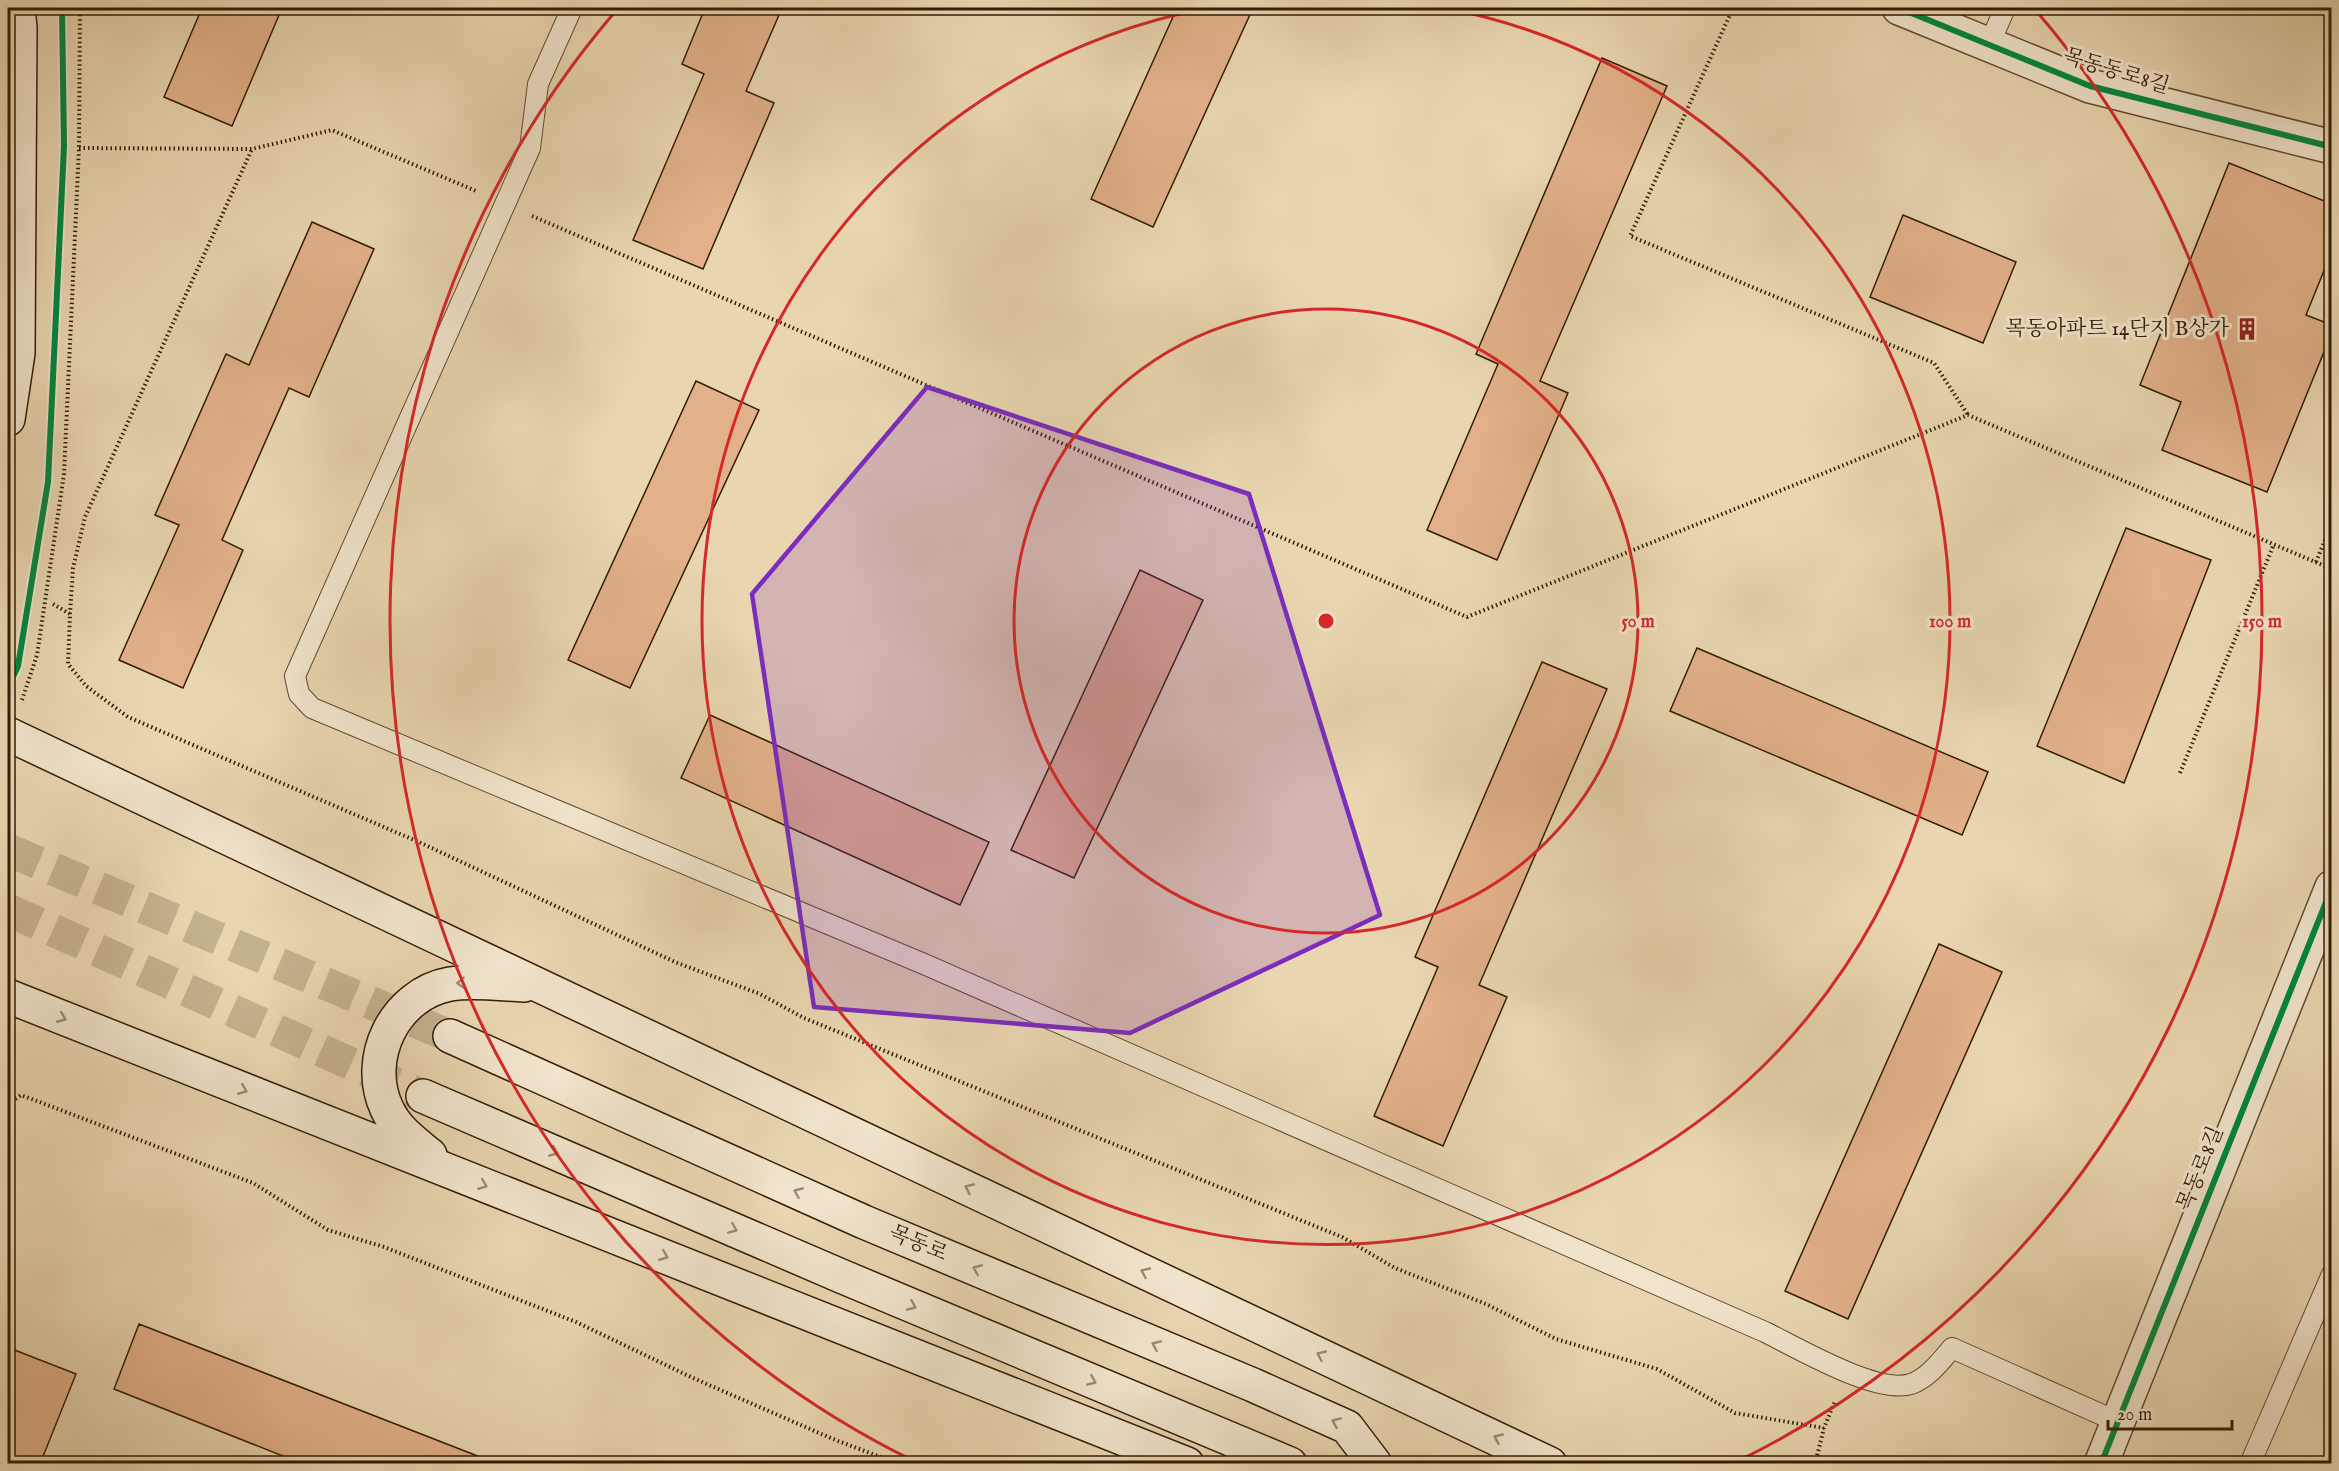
<svg xmlns="http://www.w3.org/2000/svg" width="2339" height="1471" font-family="'IM FELL English','Noto Serif KR',serif">
<style>
.building{fill:#e2b18a;stroke:#321d04;stroke-width:1.5}
.lines{fill:none;stroke-linecap:round;stroke-linejoin:round}
.secondary-tunnel{stroke:#c4b18e;stroke-width:33;stroke-dasharray:33 16;stroke-linecap:butt}
.service-casing{stroke:#604b2f;stroke-width:22}
.tertiary-casing{stroke:#604b2f;stroke-width:36}
.secondary-casing{stroke:#321d04;stroke-width:36}
.path{stroke:#321d04;stroke-width:4;stroke-dasharray:1.5 3;stroke-linecap:butt}
.service{stroke:#f1e4cc;stroke-width:20}
.tertiary{stroke:#f1e4cc;stroke-width:33}
.secondary{stroke:#f1e4cc;stroke-width:33}
.cycleway-casing{stroke:#f1e4cc;stroke-width:10}
.cycleway{stroke:#00873e;stroke-width:6}
.oneway{stroke:#9b8a72}
.marked{fill:#7b2cbf;fill-opacity:0.2;stroke:#7b2cbf;stroke-width:4.5;stroke-linejoin:round}
.ring{fill:none;stroke:#d62828;stroke-width:3}
.labels{text-anchor:middle;dominant-baseline:central;stroke-width:6;stroke-linejoin:round;paint-order:stroke}
.street-label{font-size:21px;fill:#321d04;stroke:#f1e4cc}
.poi-label{font-size:21px;fill:#321d04;stroke:#f1e4cc;text-anchor:end}
.centre{fill:#d62828;stroke:#f1e4cc;stroke-width:3}
.ring-label{font-size:18px;text-anchor:middle;font-weight:bold;fill:#d62828;stroke:#f1e4cc;stroke-width:6;stroke-linejoin:round;paint-order:stroke}
</style>
<rect width="100%" height="100%" fill="#e9d6b1"/>
<filter id="stains"><feTurbulence type="fractalNoise" baseFrequency=".00333" numOctaves="4"/><feColorMatrix values="0 0 0 0 .2 0 0 0 0 .09 0 0 0 0 .02 0 0 0 .5 -.17"/></filter>
<radialGradient id="worn" r=".72"><stop offset=".6" stop-color="#630" stop-opacity="0"/><stop offset="1" stop-color="#630" stop-opacity=".3"/></radialGradient>
<path class="building" d="M202,8H282L232,126L164,97Z
M705,8H782L746,91L774,103L703,269L633,240L704,74L682,64Z
M1177,8H1253L1153,227L1091,199Z
M1602,58L1667,86L1540,381L1568,393L1497,560L1427,530L1498,364L1476,354Z
M2229,163L2332,204V251L2306,315L2332,325V332L2267,492L2162,450L2181,402L2140,385Z
M1903,215L2016,262L1983,343L1870,297Z
M312,222L374,249L309,397L289,388L222,540L243,550L183,688L119,660L179,525L155,515L226,354L249,365Z
M696,381L759,410L630,688L568,660Z
M2126,528L2211,560L2124,783L2037,746Z
M1140,570L1203,600L1074,878L1011,850Z
M1697,648L1988,772L1962,835L1670,711Z
M1542,662L1607,689L1479,985L1507,997L1443,1146L1374,1116L1438,967L1415,957Z
M710,715L989,842L960,905L681,778Z
M1939,944L2002,972L1848,1319L1785,1291Z
M139,1324L493,1462L303,1464L114,1389Z
M12,1349L76,1374L40,1464H8V1362Z"/>
<g class="lines">
<path class="secondary-tunnel" d="M8,850L450,1036
M8,910L423,1096"/>
<g class="service-casing">
<path id="service" d="M572,8L538,84L530,148L295,676L299,694L312,708L924,964L1765,1332C1796,1347 1877,1395 1911,1384C1928,1378 1941,1361 1952,1348L2118,1422
M1989,45L2005,8
M2250,1464L2332,1274"/>
</g>
<g class="tertiary-casing">
<path id="tertiary" d="M1899,8L2090,86L2332,147
M2101,1464L2332,887"/>
</g>
<g class="secondary-casing">
<path id="secondary" d="M8,419L18,353L20,28L18,8
M8,734L1550,1464
M8,996L1187,1464
M450,1036L864,1222L1253,1385L1347,1427L1375,1464
M423,1096L841,1276L1290,1464
M430,1155C413,1141 396,1129 387,1109C363,1058 395,994 450,984C474,980 500,984 524,985"/>
</g>
<path class="path" d="M1733,8L1630,236L1934,363L1968,415
M79,148L252,149L332,130L476,191
M532,216L1467,617L1968,415L2332,569
M2316,562L2332,523
M53,604L70,614L68,664L86,686L128,717L421,843L675,962L760,994L804,1018L1342,1237L1395,1268L1486,1304L1556,1339L1657,1369L1735,1413L1824,1428
M70,614L73,568L85,517L252,149
M22,700L37,655L64,474L79,148L80,8
M2180,773L2274,544
M8,1104L21,1095L253,1183L328,1230L384,1247L576,1322L693,1378L833,1439L899,1464
M1815,1464L1824,1428L1835,1401"/>
<use href="#service" class="service"/>
<use href="#tertiary" class="tertiary"/>
<use href="#secondary" class="secondary"/>
<g class="cycleway-casing">
<path id="cycleway" d="M1899,8L2090,86L2332,147
M8,688L18,666L48,482L64,146L62,8
M2101,1464L2332,887"/>
</g>
<use href="#cycleway" class="cycleway"/>
</g>
<defs><path id="oneway-chevron" d="M-2-3.5L2.5 0L-2 3.5" fill="none" stroke-width="1.6" stroke-linecap="round" stroke-linejoin="round" transform="scale(1.5)"/></defs>
<g class="oneway">
<use href="#oneway-chevron" transform="translate(461 983) rotate(176)"/>
<use href="#oneway-chevron" transform="translate(62 1018) rotate(22)"/>
<use href="#oneway-chevron" transform="translate(243 1090) rotate(22)"/>
<use href="#oneway-chevron" transform="translate(554 1152) rotate(23)"/>
<use href="#oneway-chevron" transform="translate(483 1185) rotate(22)"/>
<use href="#oneway-chevron" transform="translate(969 1188) rotate(-155)"/>
<use href="#oneway-chevron" transform="translate(798 1192) rotate(-156)"/>
<use href="#oneway-chevron" transform="translate(733 1229) rotate(23)"/>
<use href="#oneway-chevron" transform="translate(664 1256) rotate(22)"/>
<use href="#oneway-chevron" transform="translate(977 1269) rotate(-157)"/>
<use href="#oneway-chevron" transform="translate(1145 1272) rotate(-155)"/>
<use href="#oneway-chevron" transform="translate(912 1306) rotate(23)"/>
<use href="#oneway-chevron" transform="translate(1156 1345) rotate(-157)"/>
<use href="#oneway-chevron" transform="translate(1321 1355) rotate(-155)"/>
<use href="#oneway-chevron" transform="translate(1092 1381) rotate(23)"/>
<use href="#oneway-chevron" transform="translate(1336 1422) rotate(-156)"/>
<use href="#oneway-chevron" transform="translate(1498 1438) rotate(-155)"/>
</g>
<path class="marked" d="M927,387L1249,494L1380,915L1130,1033L814,1007L752,594Z"/>
<g class="ring">
<circle cx="1326" cy="621" r="312"/>
<path d="M1445 8A624 624 0 1 1 1207 8"/>
<path d="M916 1462A936 936 0 0 1 614 13M2038 13A936 936 0 0 1 1736 1462"/>
</g>
<defs>
<g id="building-bare" transform="scale(1.8)"><path d="M-4-6H4V6H1V3H-1V6H-4ZM-2.5-4.3h1.7v1.8h-1.7ZM.8-4.3h1.7v1.8H.8ZM-2.5-1h1.7V.8h-1.7ZM.8-1h1.7V.8H.8Z" fill="#8f2418" stroke="#f1e4cc" stroke-width="2.5" paint-order="stroke"/></g>
</defs>
<g fill-rule="evenodd">
<use href="#building-bare" x="2247" y="329"/>
</g>
<g class="labels">
<g class="street-label">
<text transform="translate(2116 72) rotate(17)">목동동로8길</text>
<text transform="translate(2201 1169) rotate(-68)">목동로8길</text>
<text transform="translate(918 1244) rotate(23)">목동로</text>
</g>
<g class="poi-label">
<text x="2229" y="329">목동아파트 14단지 B상가</text>
</g>
</g>
<circle cx="1326" cy="621" r="9" class="centre"/>
<g class="ring-label">
<text x="1638" y="627">50 m</text>
<text x="1950" y="627">100 m</text>
<text x="2262" y="627">150 m</text>
</g>
<rect width="2339" height="1471" fill="none" stroke="#e9d6b1" stroke-width="30"/>
<rect x="9" y="9" width="2321" height="1453" fill="none" stroke="#321d04" stroke-width="3"/>
<rect x="15" y="15" width="2309" height="1441" fill="none" stroke="#321d04" stroke-width="1.5"/>
<path d="M2108 1420v9h124v-9" fill="none" stroke="#321d04" stroke-width="3"/>
<text x="2117" y="1420" font-size="18" fill="#321d04" stroke="#f1e4cc" stroke-width="4.5" paint-order="stroke">20 m</text>
<rect width="100%" height="100%" filter="url(#stains)"/>
<rect width="100%" height="100%" fill="url(#worn)"/>
</svg>
